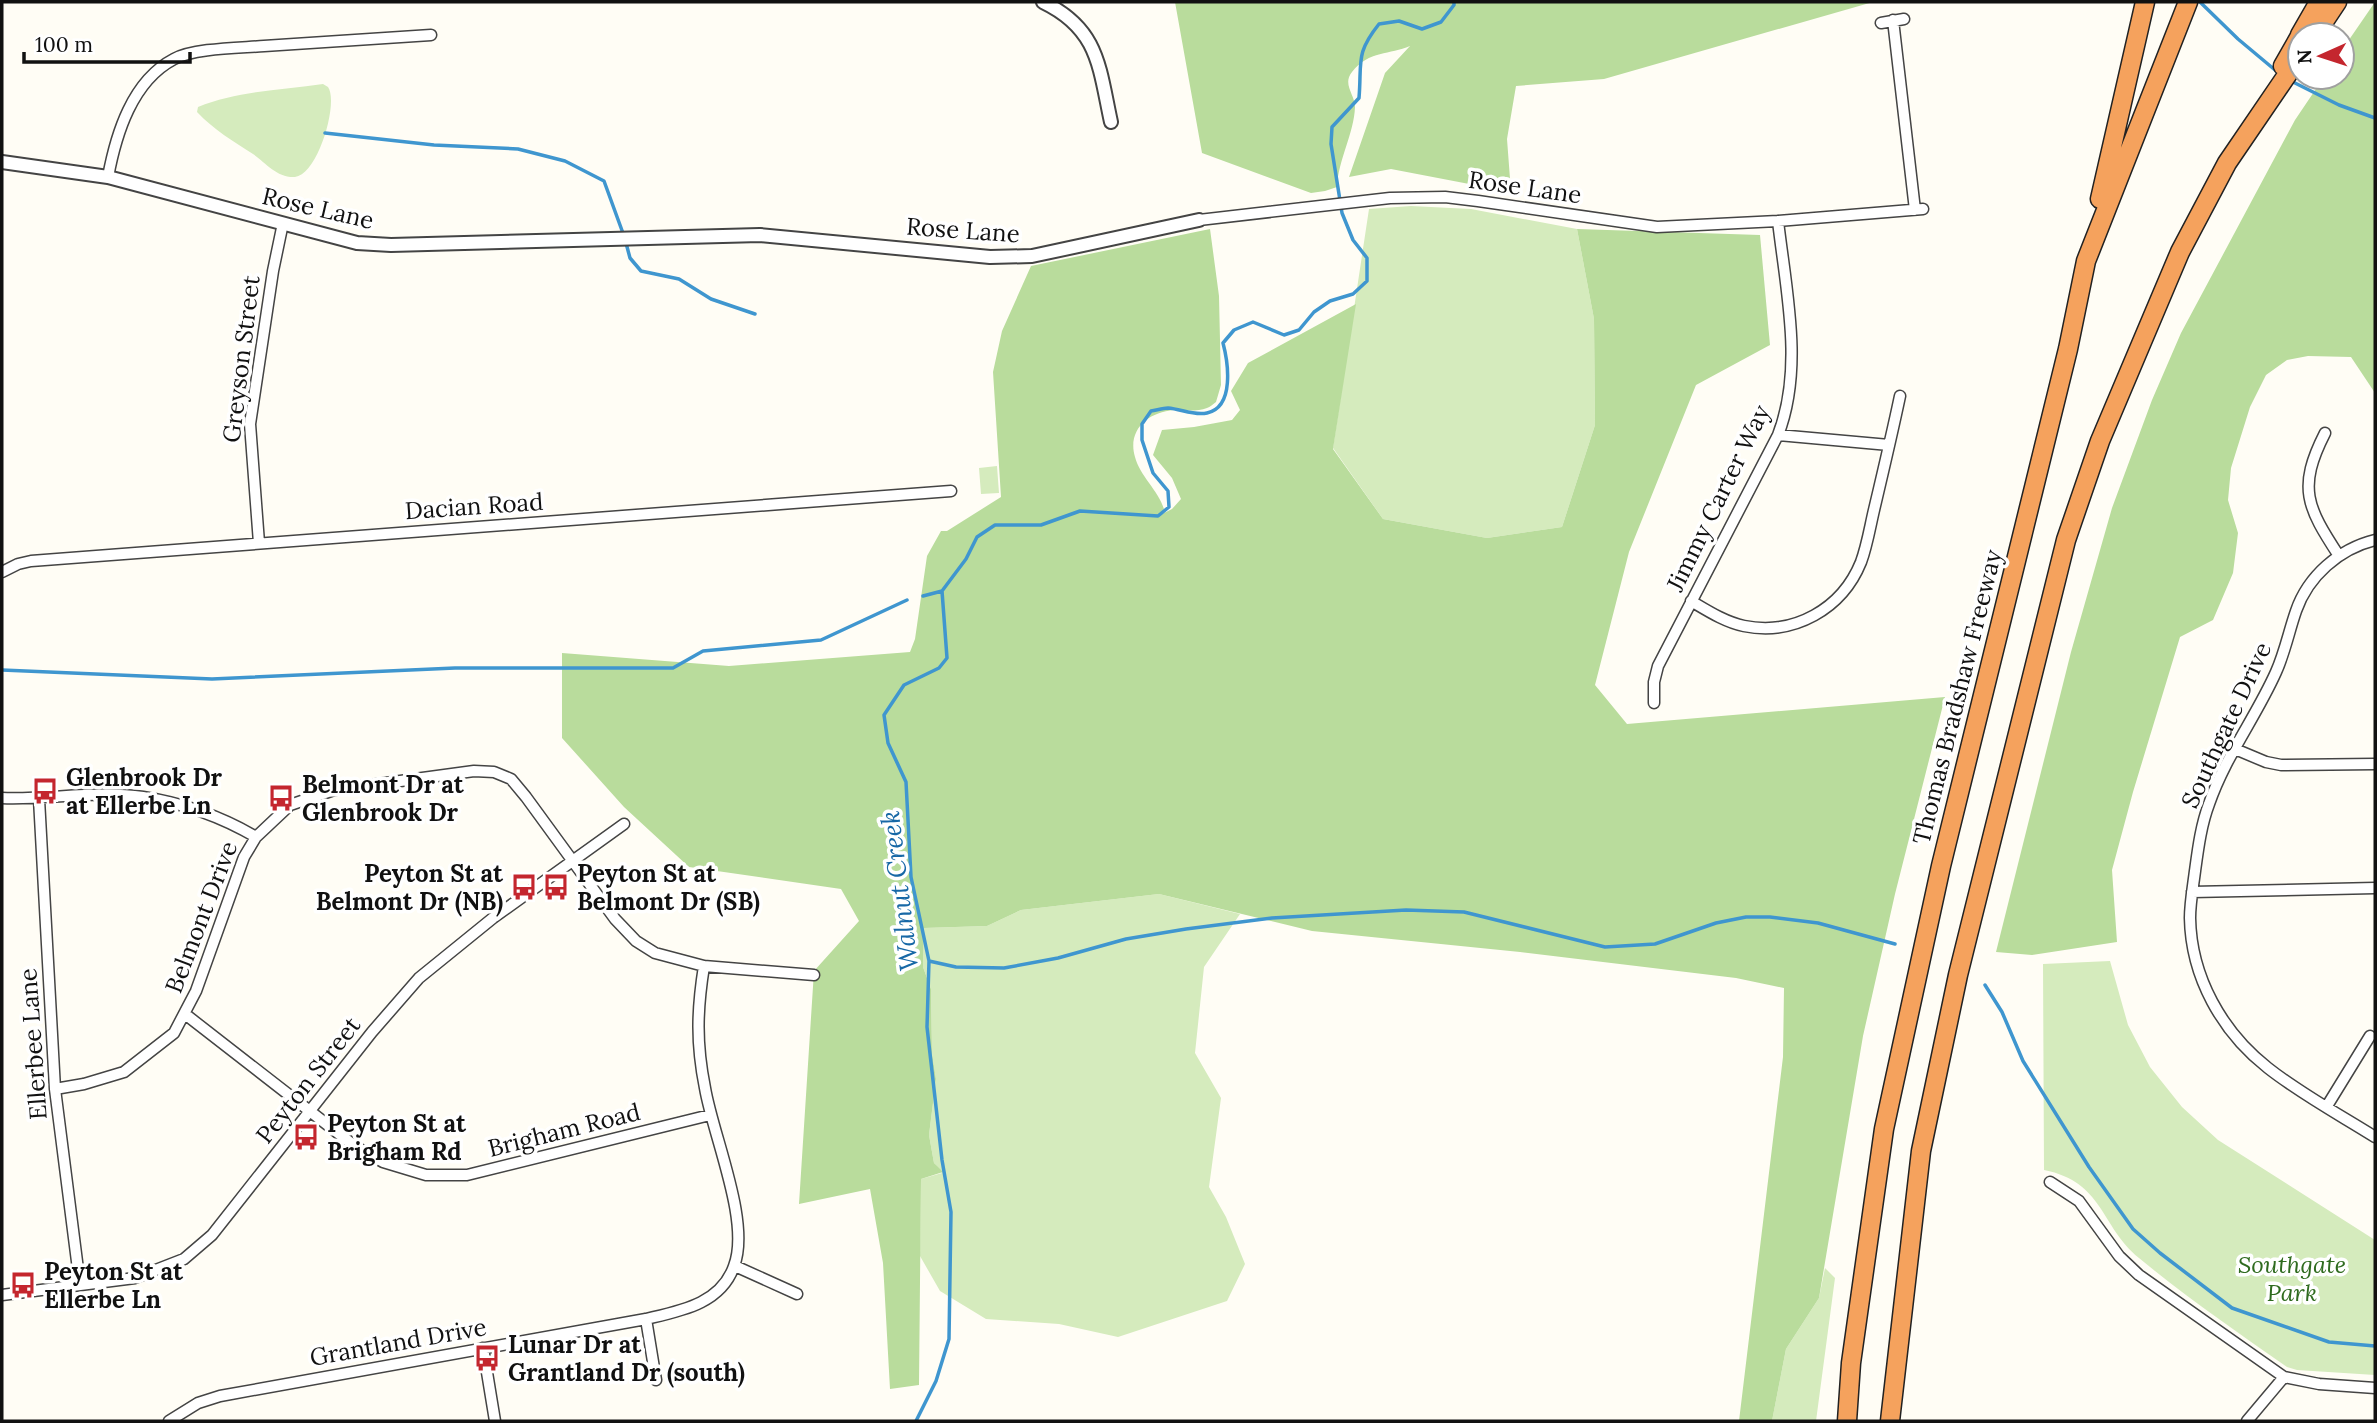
<svg xmlns="http://www.w3.org/2000/svg" width="2377" height="1423" font-family="Lora,serif">
<style>
.green{fill:#d5ebbd}
.forest{fill:#b9dc9c}
.lines{fill:none;stroke-linecap:round;stroke-linejoin:round}
.stream{stroke:#3f96cf;stroke-width:3.5}
.minor-casing{stroke:#444;stroke-width:13}
.tertiary-casing{stroke:#444;stroke-width:16}
.motorway-casing{stroke:#222;stroke-width:21}
.minor{stroke:#fff;stroke-width:10}
.tertiary{stroke:#fff;stroke-width:12}
.motorway{stroke:#f5a25d;stroke-width:18}
.labels{text-anchor:middle;dominant-baseline:central;stroke-width:7;stroke-linejoin:round;paint-order:stroke}
.street-label{font-size:24px;fill:#111;stroke:#fff}
.poi-label{font-size:24px;font-weight:bold;fill:#111;stroke:#fff;text-anchor:start}
.park-label{font-size:24px;font-style:italic;fill:#2f6b1f;stroke:#fff}
.water-label{font-size:26px;font-style:italic;fill:#1768a6;stroke:#fff}
</style>
<rect width="100%" height="100%" fill="#fffdf5"/>
<path class="green" d="M323,84L328,87C339,102 318,175 295,177C277,178 266,163 253,154C233,141 214,130 197,112L198,107C237,91 282,90 323,84Z
M1411,206L1471,209L1577,229L1594,319L1595,425L1562,527L1487,538L1383,519L1333,448L1369,209Z
M997,466L999,493L981,494L979,468Z
M1159,894L1240,914L1204,967L1195,1053L1221,1098L1209,1187L1226,1217L1245,1264L1227,1301L1118,1337L1059,1324L986,1319L940,1291L920,1256L921,1179L942,1173L934,1163L929,1135L936,1079L932,1053L931,989L923,967L924,928L987,926L1021,910Z
M2110,961L2128,1025L2150,1067L2182,1107L2218,1140L2375,1240V1375L2297,1370L2287,1367C2237,1332 2186,1297 2139,1258C2100,1226 2104,1182 2044,1170L2043,964Z
M1825,1268L1835,1278L1816,1421H1772L1786,1349L1819,1298Z"/>
<path class="forest" d="M1175,2H1873L1604,79L1516,86L1507,139L1511,192L1391,169L1349,177L1385,73L1410,46C1390,55 1369,50 1352,72C1342,84 1355,95 1355,107C1354,134 1338,160 1337,187L1325,191L1311,193L1202,153Z
M2375,2V393L2351,357L2308,356L2287,360L2266,375L2250,407L2231,468L2228,500L2238,533L2233,573L2213,620L2180,637L2133,792L2112,870L2117,942L2032,955L1996,952L2071,652L2112,508L2152,400L2181,333L2295,120L2324,77H2342V50Z
M1210,229L1219,296L1221,385L1216,402C1213,404 1210,407 1207,408C1197,412 1184,410 1174,410C1148,412 1127,430 1135,457C1140,476 1158,490 1164,509L1158,516L1172,509L1181,499L1172,478L1153,455L1162,430L1194,427L1232,420L1240,410L1231,391L1248,363L1356,304L1333,449L1383,519L1487,538L1562,527L1595,425L1594,319L1577,229L1760,235L1770,345L1696,385L1629,552L1595,685L1627,724L1945,697L1895,894L1863,1036L1819,1298L1786,1349L1772,1421H1739L1783,1057L1784,988L1736,978L1520,952L1312,931L1159,894L1021,910L987,926L924,928L923,967L931,989L932,1053L936,1079L929,1135L934,1163L943,1172L921,1179L919,1385L890,1389L883,1263L870,1189L799,1204L814,971L859,921L841,889L689,867L624,807L562,738V653L729,666L910,652L915,639L927,556L941,531H947L1001,497L993,372L1002,331L1031,266Z"/>
<g class="lines">
<path class="stream" d="M2200,2L2238,39L2281,75
M2291,81L2339,105L2375,118
M325,133L434,145L518,149L565,161L604,181L624,236
M626,243L630,258L641,271L679,279L711,299L755,314
M923,596L942,591
M2,670L212,679L455,668H673L703,651L821,640L907,600
M929,961L956,967L1004,968L1058,958L1126,939L1186,929L1272,918L1406,910L1464,912L1605,947L1655,944L1716,923L1746,917H1770L1818,923L1895,944
M1985,985L2002,1012L2023,1061L2089,1167L2133,1229L2160,1253L2232,1308L2329,1342L2375,1346
M916,1421L936,1381L949,1339L951,1212L942,1160L927,1027L929,961L911,877L906,782L888,743L884,715L904,685L939,668L947,658L942,591L966,559L977,537L995,525H1041L1080,511L1158,516L1169,507L1168,491L1153,473L1142,440V424L1151,411C1157,410 1163,408 1168,408C1181,409 1194,416 1207,413C1235,407 1228,362 1223,343L1234,330L1253,322L1284,335L1299,330L1314,312L1330,301L1353,294L1367,281V258L1353,240L1342,213L1331,144L1332,127L1359,98C1362,62 1355,54 1379,24L1399,21L1422,29L1441,22L1454,5V2"/>
<g class="minor-casing">
<path id="minor" d="M1893,20L1915,210
M1881,23L1904,19
M108,177C116,134 132,81 174,59C194,48 241,48 264,46C320,42 375,39 431,35
M1199,220L1390,198L1445,197L1478,201L1657,227L1778,221L1923,209
M2325,433C2297,488 2307,507 2339,556
M1778,435L1889,445
M2375,540C2339,549 2308,576 2296,611C2289,631 2285,652 2276,672C2256,717 2225,757 2209,804C2201,825 2198,849 2195,871C2193,887 2190,903 2190,918C2191,977 2222,1032 2268,1068C2301,1094 2340,1115 2375,1137
M259,543L250,424L273,271L283,223
M2,572L18,564L31,561L951,491
M1691,601C1708,611 1725,622 1744,626C1794,636 1842,609 1861,562C1867,546 1870,527 1874,510C1883,472 1892,434 1900,396
M1654,703V682L1658,666L1778,435C1804,368 1786,291 1778,221
M2235,749L2266,762L2281,765L2375,764
M2,798C48,800 97,790 143,797C182,803 222,817 256,837
M39,799L55,1089L80,1285
M2192,892L2375,888
M185,1014L356,1147L383,1162L426,1175H467L710,1115
M55,1089L84,1084L124,1072L174,1033L196,991L244,857L256,837L290,805L334,790L474,771L494,772L511,779L526,797L615,919L636,941L655,953L704,966L814,975
M2327,1106L2370,1036
M2050,1182L2079,1201L2119,1256L2139,1275L2284,1377L2319,1384L2375,1388
M735,1266L797,1294
M2,1295L135,1278L184,1259L212,1235L372,1032L419,978L493,918L624,824
M646,1319L656,1380
M483,1348L495,1421
M169,1421L198,1403L220,1396L646,1319C680,1311 721,1304 734,1266C751,1222 713,1136 705,1088C696,1043 697,1010 704,966
M2247,1421L2284,1377"/>
</g>
<g class="tertiary-casing">
<path id="tertiary" d="M1043,2C1099,29 1099,67 1111,122
M2,162L108,177L357,243L391,245L760,235L990,257L1032,256L1199,220"/>
</g>
<g class="motorway-casing">
<path id="motorway" d="M2300,35L2319,2
M2315,35L2337,2
M2283,66L2300,36
M2100,199L2145,2
M1847,1421L1851,1363L1884,1129L1941,866L2068,349L2086,261L2188,2
M1890,1421L1921,1151L1958,975L2066,540L2100,441L2180,252L2227,163L2300,56"/>
</g>
<use href="#minor" class="minor"/>
<use href="#tertiary" class="tertiary"/>
<use href="#motorway" class="motorway"/>
</g>
<defs>
<g id="bus-bare" transform="scale(2.1)"><path d="M-5-6H5V4H4V6H2V4H-2V6H-4V4H-5ZM-3.5-4V0h7V-4ZM-3.5 1.2v1.5H-2V1.2ZM2 1.2v1.5H3.5V1.2Z" fill="#c4262e" stroke="#fff" stroke-width="2.5" paint-order="stroke"/></g>
</defs>
<g fill-rule="evenodd">
<use href="#bus-bare" x="45" y="791"/>
<use href="#bus-bare" x="281" y="798"/>
<use href="#bus-bare" x="524" y="887"/>
<use href="#bus-bare" x="556" y="887"/>
<use href="#bus-bare" x="306" y="1137"/>
<use href="#bus-bare" x="23" y="1285"/>
<use href="#bus-bare" x="487" y="1358"/>
</g>
<g class="labels">
<g class="street-label">
<text transform="translate(1525 187) rotate(8)">Rose Lane</text>
<text transform="translate(318 208) rotate(13)">Rose Lane</text>
<text transform="translate(963 230) rotate(4)">Rose Lane</text>
<text transform="translate(241 359) rotate(-83)">Greyson Street</text>
<text transform="translate(1718 498) rotate(-64)">Jimmy Carter Way</text>
<text transform="translate(474 506) rotate(-4)">Dacian Road</text>
<text transform="translate(1957 697) rotate(-76)">Thomas Bradshaw Freeway</text>
<text transform="translate(2226 725) rotate(-65)">Southgate Drive</text>
<text transform="translate(201 917) rotate(-69)">Belmont Drive</text>
<text transform="translate(33 1044) rotate(-94)">Ellerbee Lane</text>
<text transform="translate(308 1080) rotate(-52)">Peyton Street</text>
<text transform="translate(564 1130) rotate(-14)">Brigham Road</text>
<text transform="translate(398 1342) rotate(-10)">Grantland Drive</text>
</g>
<g class="poi-label">
<text x="66" y="777">Glenbrook Dr<tspan x="66" dy="28">at Ellerbe Ln</tspan></text>
<text x="302" y="784">Belmont Dr at<tspan x="302" dy="28">Glenbrook Dr</tspan></text>
<text x="503" y="873" text-anchor="end">Peyton St at<tspan x="503" dy="28">Belmont Dr (NB)</tspan></text>
<text x="577" y="873">Peyton St at<tspan x="577" dy="28">Belmont Dr (SB)</tspan></text>
<text x="327" y="1123">Peyton St at<tspan x="327" dy="28">Brigham Rd</tspan></text>
<text x="44" y="1271">Peyton St at<tspan x="44" dy="28">Ellerbe Ln</tspan></text>
<text x="508" y="1344">Lunar Dr at<tspan x="508" dy="28">Grantland Dr (south)</tspan></text>
</g>
<g class="park-label">
<text x="2292" y="1264">Southgate<tspan x="2292" dy="28">Park</tspan></text>
</g>
<g class="water-label">
<text transform="translate(899 891) rotate(-97)">Walnut Creek</text>
</g>
</g>
<rect width="2377" height="1423" fill="none" stroke="#111111" stroke-width="7"/>
<g transform="translate(2321 56) rotate(267)"><circle r="33" fill="#ffffff" stroke="#a0a0a0" stroke-width="2"/>
<path d="M0-5L12 26L0 18L-12 26Z" fill="#c4262e"/>
<text y="-10" font-size="19" font-weight="bold" text-anchor="middle" fill="#111111">N</text>
</g>
<path d="M24 52v10h166v-10" fill="none" stroke="#111111" stroke-width="3.5"/>
<text x="35" y="52" font-size="21" fill="#111111" stroke="#ffffff" stroke-width="5" paint-order="stroke">100 m</text>
</svg>
